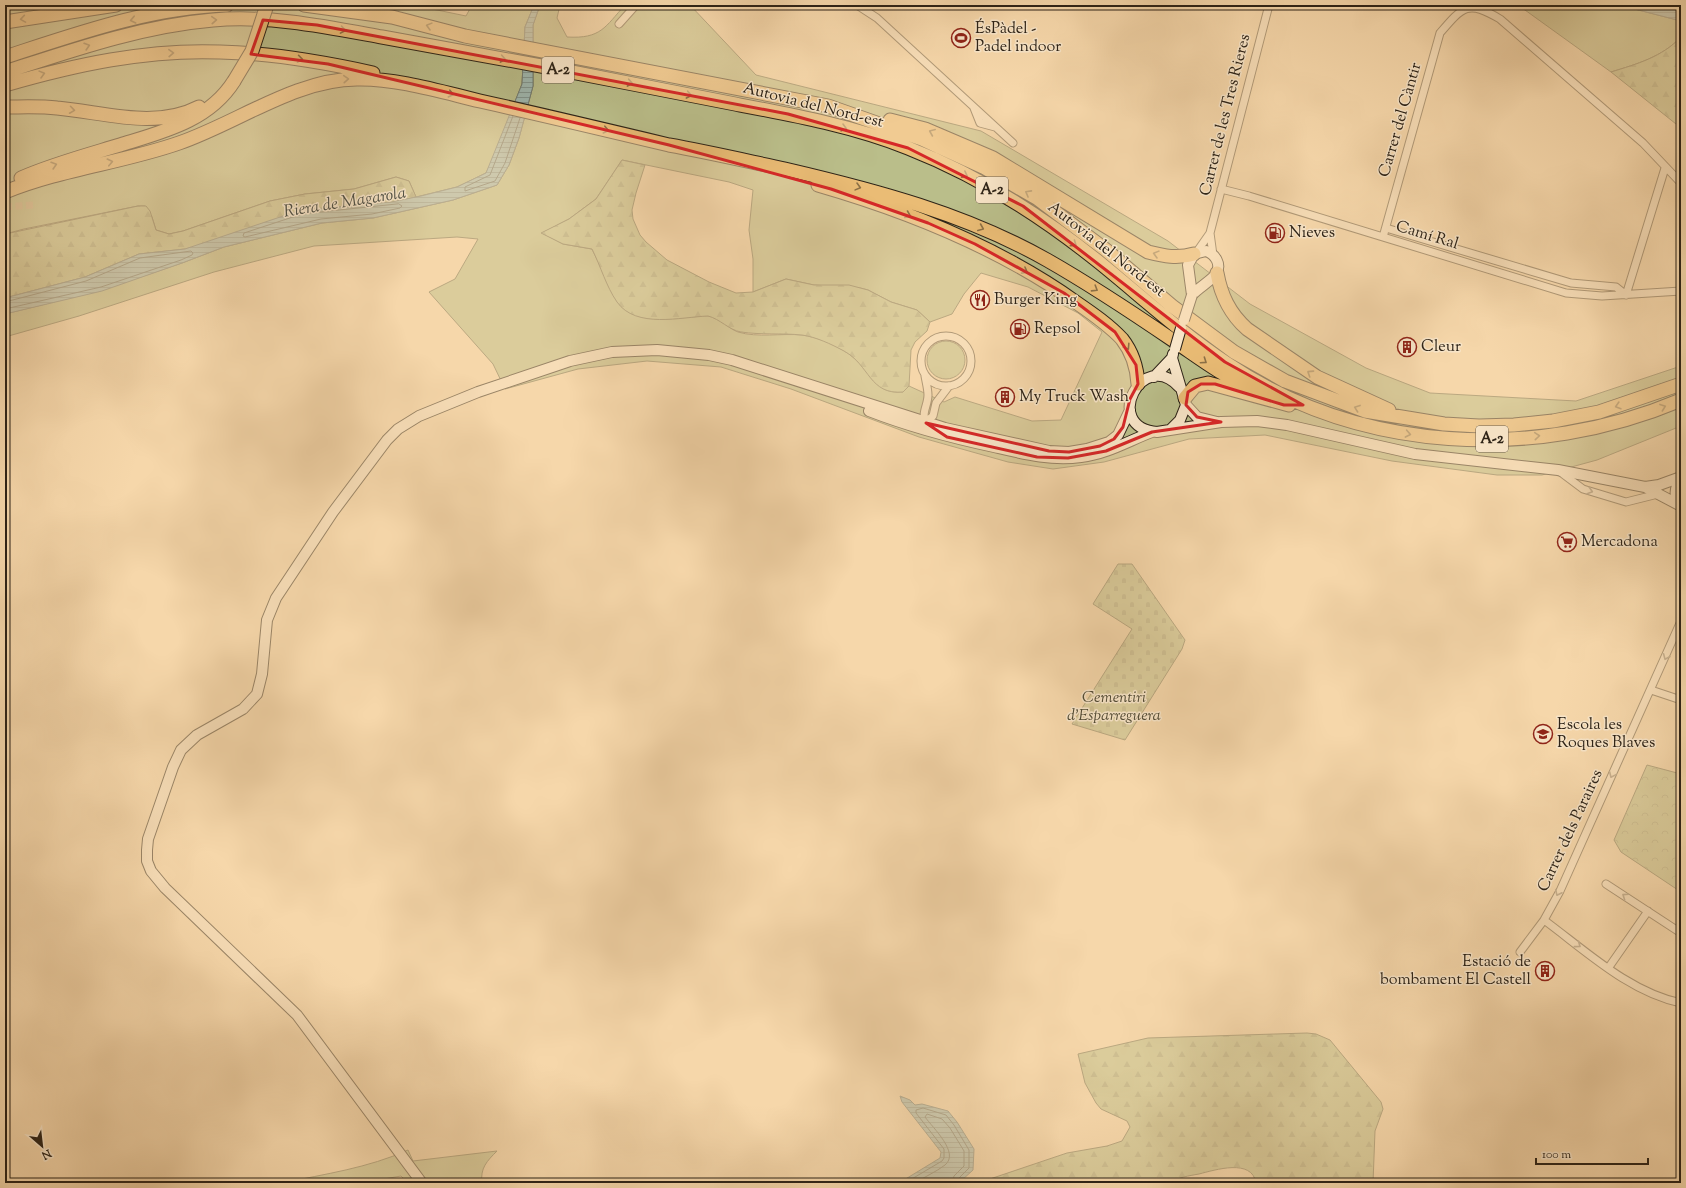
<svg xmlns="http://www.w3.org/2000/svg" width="1686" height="1188" font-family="'Sorts Mill Goudy',serif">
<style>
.green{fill:#babe8a;stroke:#747050;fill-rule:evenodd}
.forest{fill:url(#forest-firs);stroke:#747050}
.cemetery{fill:url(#cemetery-stones);stroke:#747050}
.park{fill:url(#park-crowns);stroke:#747050}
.water{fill:url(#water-rules);stroke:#717c73}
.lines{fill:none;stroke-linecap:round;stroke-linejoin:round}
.shore{stroke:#666e64;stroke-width:1}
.street-tunnel{stroke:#cdb38d;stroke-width:7;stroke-dasharray:7 3.5;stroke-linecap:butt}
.street-casing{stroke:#5f503c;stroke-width:9}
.secondary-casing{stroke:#2d2317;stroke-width:12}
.highway-casing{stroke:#2d2317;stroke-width:15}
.street{stroke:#f8e5c8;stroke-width:7}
.secondary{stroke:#f8e5c8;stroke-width:10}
.highway{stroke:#eabc75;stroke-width:13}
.secondary-bridge-casing{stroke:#2d2317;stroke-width:12;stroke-linecap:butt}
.highway-bridge-casing{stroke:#2d2317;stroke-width:15;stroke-linecap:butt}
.secondary-bridge{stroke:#f8e5c8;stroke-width:10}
.highway-bridge{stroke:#eabc75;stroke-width:13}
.oneway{stroke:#8c7046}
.oneway2{stroke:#928470}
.marked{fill:none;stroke:#d62828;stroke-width:3;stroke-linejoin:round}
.labels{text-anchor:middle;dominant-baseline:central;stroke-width:3;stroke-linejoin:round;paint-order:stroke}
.shield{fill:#f8e5c8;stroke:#6a5d4c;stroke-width:1}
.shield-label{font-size:15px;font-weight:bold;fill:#2d2317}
.poi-label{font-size:16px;fill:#2d2317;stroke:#f8e5c8;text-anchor:start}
.street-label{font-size:16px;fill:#2d2317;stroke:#f8e5c8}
.park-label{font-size:16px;font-style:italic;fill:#504a34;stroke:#f8e5c8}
.water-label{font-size:17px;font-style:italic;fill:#4f5045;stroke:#f8e5c8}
</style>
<defs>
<pattern id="forest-firs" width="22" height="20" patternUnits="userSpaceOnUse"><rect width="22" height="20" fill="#babe8a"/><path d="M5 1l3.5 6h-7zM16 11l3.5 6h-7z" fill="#a0a376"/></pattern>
<pattern id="cemetery-stones" width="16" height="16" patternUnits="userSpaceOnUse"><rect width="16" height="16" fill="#babe8a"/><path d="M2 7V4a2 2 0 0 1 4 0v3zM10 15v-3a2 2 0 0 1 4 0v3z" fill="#a0a376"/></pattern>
<pattern id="park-crowns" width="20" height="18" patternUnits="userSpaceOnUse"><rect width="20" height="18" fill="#babe8a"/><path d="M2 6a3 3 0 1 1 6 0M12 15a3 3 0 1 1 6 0" fill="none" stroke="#a0a376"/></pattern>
<pattern id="water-rules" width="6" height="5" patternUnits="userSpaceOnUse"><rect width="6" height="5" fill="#9eb8b1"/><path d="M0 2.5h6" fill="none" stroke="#81958f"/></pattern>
</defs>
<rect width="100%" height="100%" fill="#f5d7aa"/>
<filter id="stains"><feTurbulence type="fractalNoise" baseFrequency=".005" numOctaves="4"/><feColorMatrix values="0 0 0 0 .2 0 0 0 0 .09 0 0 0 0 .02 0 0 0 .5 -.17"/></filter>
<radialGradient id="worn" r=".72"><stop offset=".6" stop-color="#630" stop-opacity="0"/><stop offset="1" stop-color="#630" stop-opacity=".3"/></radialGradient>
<path class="green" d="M5,5H413L466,16L472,5H534L525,27L522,84L492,161L486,173L457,187L416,197L409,181L396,177L354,189L305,194L270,201L183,231L169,234L156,230L152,217L145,206H138L24,229L5,234Z
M540,5H560L557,18L567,37C601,39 605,27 625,5H690L756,75L981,131L1168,241L1250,304L1366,368L1430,393L1576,401L1681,366V426L1597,460L1542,475H1497L1392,461L1265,435L1189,439L1104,462L1053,469L1008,462L919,437L791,389L721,367L647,361L578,369L505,389L493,364L429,292L455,279L478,239L457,237L314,246L214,272L79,316L5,337V314L102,290L182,263L224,247L322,223L373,218L453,200L497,185L509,165L519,138L533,86V25ZM622,160L729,182L753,190L749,230L753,259V292L786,279L814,285L860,288L868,290L891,302L917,310L930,322L952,314L964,294L981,273L1028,287L1078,313L1102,332L1061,420L1032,421L955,397L944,402L909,386L903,392C874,394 873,374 854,358C841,347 819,337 802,335C781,333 758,338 738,332C727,328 720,317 709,316C703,315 696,317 691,317C665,319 635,324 617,301L592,249L563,244L542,233L569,219L596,199Z
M1518,5H1619L1681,21V37C1662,57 1637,64 1611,72Z
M927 360a19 19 0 1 1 38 0a19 19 0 1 1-38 0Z
M408,1150L413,1161L497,1151C487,1161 480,1168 482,1183H408L401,1176L361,1183H282C325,1174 368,1168 408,1150Z"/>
<path class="forest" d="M1663,5H1681V12Z
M1681,37V128L1611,72C1637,64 1662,57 1681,37Z
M622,160L645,165L636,193L632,210L633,219L640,235L646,242L667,260L709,282L736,293L753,292L786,279L814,285H849L868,290L891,302L917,310L930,322L927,331L915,342L911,350L909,386L903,392C869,395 870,365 844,351C831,344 816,337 802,335C781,333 761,335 741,332C729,330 720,319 708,316C681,317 636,329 617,302C606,286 601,267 592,249L563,244L541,233L569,219L596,199Z
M396,177L409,181L416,197L185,249L139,254L85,277L5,298V234L10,233L138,206H146L150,211L156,230L169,234L183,231L270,201L305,194L354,189Z
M1307,1033L1316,1034L1330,1040L1381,1102L1383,1109L1375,1131L1373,1183H1256C1252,1158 1215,1170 1199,1174C1188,1176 1179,1177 1170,1183H978L1067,1153L1107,1146L1122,1141L1130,1127L1127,1121L1101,1109L1096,1103L1085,1083L1078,1054L1148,1038Z"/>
<path class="cemetery" d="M1118,564H1132L1185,640L1182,649L1125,740L1072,724L1132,629L1093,604Z"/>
<path class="park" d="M1647,765L1681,774V892L1621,852L1614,840Z"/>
<path class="water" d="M534,5H540L533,25V86L519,138L509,165L497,185L453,200L373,218L322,223L224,247L182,263L102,291L5,314V298L85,277L139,254L185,249L301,210L391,202L421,196L457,187L486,173L522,84L525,27Z
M1619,5H1663L1681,12V21Z
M900,1096L910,1100L915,1105L922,1104L948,1111L957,1122L974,1149L973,1170L961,1181L955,1183H899L940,1158L941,1152L902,1102Z"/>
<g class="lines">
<path class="shore" d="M513,116L490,175L465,187V191L495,181L505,163L520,118
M399,204L402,206L400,208L372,214L321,219L245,237L243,236L244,233L302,214Z
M5,302L86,281L140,258L191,251L193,253L192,255L181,260L101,287L5,309
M905,1183L942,1161L944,1158V1149L916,1113V1110L923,1108L946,1115L954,1125L969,1150V1168L958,1179L957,1183
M915,1183C924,1177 936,1172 945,1165C960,1153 933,1128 925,1117L927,1114L942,1119L950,1128L964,1151V1166L954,1176L952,1183"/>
<path class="street-tunnel" d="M5,207L34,205"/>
<g class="street-casing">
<path id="street" d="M857,5L877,18L1013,143
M619,24L636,5
M974,108L980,123L995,127
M1221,189L1249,196L1566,293L1602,296L1681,291
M1386,228L1571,283L1616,287L1626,295
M1210,233L1213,255
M1383,237L1440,33C1463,6 1468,0 1500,19L1643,143L1681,183
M1196,253L1210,233L1269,5
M1626,295L1665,168
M921 361a25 25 0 1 1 50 0a25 25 0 1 1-50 0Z
M925,376C926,382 928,389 928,395C928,406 920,414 927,424
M924,423L933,416L936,403L949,386
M1559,471L1583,489L1626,502L1658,494
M1651,690L1681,700
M1606,884L1681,933
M1544,920L1560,891L1681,621
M1520,952L1544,920C1586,951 1629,992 1681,1003
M1609,967L1648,911"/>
</g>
<g class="secondary-casing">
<path id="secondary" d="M1206,251C1215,254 1222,264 1216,274C1212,280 1198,288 1192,295L1188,265L1194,254Z
M1154,377L1172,358L1173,354
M1179,387C1143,347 1101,427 1157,432L1221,422L1257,421L1287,425L1415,454L1558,470L1645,487L1681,506
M1186,405L1197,417L1217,422
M869,411C910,427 952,438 994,447C1024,454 1051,461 1081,457C1107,454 1128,441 1152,432
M1171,429L1180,420L1186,405L1172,358
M1645,487L1659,485L1681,477
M1681,506C1674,497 1674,488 1681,479
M422,1183L297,1015L165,888L151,871L147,861V850L148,839L173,767L181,750L197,735L243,709L257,694L262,674L267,620L276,598L333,512L387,440L398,429L419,416L478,392L570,361L612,352L657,350L709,355L732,360L945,428L1049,451L1069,452L1087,449L1109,442L1118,435L1130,410"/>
</g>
<g class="highway-casing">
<path id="highway" d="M304,5L392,17L465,36L828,106L922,139L983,167L1038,199L1106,250L1172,306L1234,352L1285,381L1365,411L1444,424L1479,426L1514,425L1553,421L1599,412L1681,384
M5,22L116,5
M5,57C76,34 151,7 227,5
M5,72C73,50 142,26 213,20C270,15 327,27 382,37C435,47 488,56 541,66C606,79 670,91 735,104C793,115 853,126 908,148C977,175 1043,217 1100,263C1142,297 1181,333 1226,363C1360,453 1534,462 1681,400
M5,85C74,65 147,49 220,52C272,53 323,62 373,73
M5,107C22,107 40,106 57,108C103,112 155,130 199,107
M890,120L925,129L993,158L1148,252C1164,256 1177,259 1194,254
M21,178C53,164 87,155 120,145C162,132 209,121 234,81
M818,185C908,211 1000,248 1077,303C1093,314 1109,325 1122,339C1133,353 1137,367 1138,384
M5,192C61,169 122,163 179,143C237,123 296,79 357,79C396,78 442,92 480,101C543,115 606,130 669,145C708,152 747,161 785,169C875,190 966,214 1047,260C1091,285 1133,313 1174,341C1198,357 1223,377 1251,387
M1217,273C1221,295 1229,313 1247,329L1317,377L1389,410
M1185,398L1195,386L1208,383L1289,405"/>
</g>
<use href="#street" class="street"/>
<use href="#secondary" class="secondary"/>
<use href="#highway" class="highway"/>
<g class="secondary-bridge-casing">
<path id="secondary-bridge" d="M1184,320L1192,295
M1175,349L1181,328"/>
</g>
<g class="highway-bridge-casing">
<path id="highway-bridge" d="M234,81L252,51L267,5"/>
</g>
<use href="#secondary-bridge" class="secondary-bridge"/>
<use href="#highway-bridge" class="highway-bridge"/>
</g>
<defs><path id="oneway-chevron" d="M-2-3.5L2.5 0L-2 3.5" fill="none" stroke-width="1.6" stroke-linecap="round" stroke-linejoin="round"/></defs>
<g class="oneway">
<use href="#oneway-chevron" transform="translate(23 19) rotate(171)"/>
<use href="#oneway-chevron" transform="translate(133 20) rotate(167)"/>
<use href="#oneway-chevron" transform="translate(214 20) rotate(-4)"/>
<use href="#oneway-chevron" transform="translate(429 26) rotate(-165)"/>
<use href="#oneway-chevron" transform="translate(343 30) rotate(10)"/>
<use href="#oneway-chevron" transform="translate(87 46) rotate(-17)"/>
<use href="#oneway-chevron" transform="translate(171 53) rotate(-2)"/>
<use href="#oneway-chevron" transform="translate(300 59) rotate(9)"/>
<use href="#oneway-chevron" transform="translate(503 59) rotate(11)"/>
<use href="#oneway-chevron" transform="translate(42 74) rotate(-15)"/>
<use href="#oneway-chevron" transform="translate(346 79) rotate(-4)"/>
<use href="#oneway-chevron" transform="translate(630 83) rotate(11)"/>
<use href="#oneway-chevron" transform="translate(451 94) rotate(13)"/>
<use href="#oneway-chevron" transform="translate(689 95) rotate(11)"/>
<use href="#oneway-chevron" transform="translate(72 110) rotate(8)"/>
<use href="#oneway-chevron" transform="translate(844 128) rotate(15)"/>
<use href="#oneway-chevron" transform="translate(606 130) rotate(13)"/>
<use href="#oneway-chevron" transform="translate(932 132) rotate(-157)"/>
<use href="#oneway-chevron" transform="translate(110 162) rotate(-13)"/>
<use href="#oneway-chevron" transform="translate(54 165) rotate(-17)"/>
<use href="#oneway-chevron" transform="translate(965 175) rotate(28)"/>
<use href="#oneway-chevron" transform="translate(858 187) rotate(15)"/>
<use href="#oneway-chevron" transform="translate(1028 193) rotate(-151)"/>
<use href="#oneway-chevron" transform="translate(908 215) rotate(22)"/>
<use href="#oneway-chevron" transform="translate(981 228) rotate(23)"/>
<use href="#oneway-chevron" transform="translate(1074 244) rotate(36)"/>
<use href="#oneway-chevron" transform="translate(1156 254) rotate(-165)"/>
<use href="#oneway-chevron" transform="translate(1025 271) rotate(29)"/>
<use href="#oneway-chevron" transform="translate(1095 289) rotate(32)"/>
<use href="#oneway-chevron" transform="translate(1127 347) rotate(57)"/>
<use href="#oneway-chevron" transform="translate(1204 361) rotate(34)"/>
<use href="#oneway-chevron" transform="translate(1310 373) rotate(-147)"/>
<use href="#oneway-chevron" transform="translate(1618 406) rotate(163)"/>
<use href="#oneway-chevron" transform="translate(1663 407) rotate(-20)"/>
<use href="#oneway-chevron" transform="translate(1357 408) rotate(-160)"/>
<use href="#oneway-chevron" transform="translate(1408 434) rotate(11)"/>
<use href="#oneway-chevron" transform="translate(1537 436) rotate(-5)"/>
</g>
<g class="oneway2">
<use href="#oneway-chevron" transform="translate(1590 491) rotate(17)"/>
<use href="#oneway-chevron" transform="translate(1666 657) rotate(113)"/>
<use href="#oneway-chevron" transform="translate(1612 775) rotate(114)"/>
<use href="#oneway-chevron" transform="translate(1558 893) rotate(116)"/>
<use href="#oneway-chevron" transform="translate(1625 896) rotate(-146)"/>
<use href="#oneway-chevron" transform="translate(1578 945) rotate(36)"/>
</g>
<path d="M0 0H1686V1188H0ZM263,20L317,25L788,114L908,148L1023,206L1225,362L1303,405H1284L1215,384H1201L1188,392L1186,405L1197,417L1221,422L1152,432L1106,451L1068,458L1037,457L947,437L926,423L1049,451L1069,452L1100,446L1114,439L1123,427L1130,399L1138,384L1136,365L1115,332L1064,293L975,244L928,223L831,189L669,145L328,64L251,54Z" fill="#f5d7aa" fill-opacity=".55" fill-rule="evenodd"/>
<path class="marked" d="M263,20L317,25L788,114L908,148L1023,206L1225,362L1303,405H1284L1215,384H1201L1188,392L1186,405L1197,417L1221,422L1152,432L1106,451L1068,458L1037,457L947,437L926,423L1049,451L1069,452L1100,446L1114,439L1123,427L1130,399L1138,384L1136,365L1115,332L1064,293L975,244L928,223L831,189L669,145L328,64L251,54Z"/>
<defs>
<g id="stadium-ring" transform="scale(1)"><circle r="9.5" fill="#f8e5c8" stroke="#8f2418" stroke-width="1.5"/><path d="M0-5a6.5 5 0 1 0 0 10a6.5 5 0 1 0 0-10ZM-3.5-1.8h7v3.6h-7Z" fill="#8f2418"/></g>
<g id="fuel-ring" transform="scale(1)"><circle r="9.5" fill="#f8e5c8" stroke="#8f2418" stroke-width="1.5"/><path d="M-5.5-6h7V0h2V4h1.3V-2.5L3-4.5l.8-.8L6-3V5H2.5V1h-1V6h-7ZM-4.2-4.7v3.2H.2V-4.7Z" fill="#8f2418"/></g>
<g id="restaurant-ring" transform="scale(1)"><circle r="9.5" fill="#f8e5c8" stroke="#8f2418" stroke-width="1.5"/><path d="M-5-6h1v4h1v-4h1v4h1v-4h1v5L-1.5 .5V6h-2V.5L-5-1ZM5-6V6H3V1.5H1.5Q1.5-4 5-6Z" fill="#8f2418"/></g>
<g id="building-ring" transform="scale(1)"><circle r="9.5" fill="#f8e5c8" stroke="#8f2418" stroke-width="1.5"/><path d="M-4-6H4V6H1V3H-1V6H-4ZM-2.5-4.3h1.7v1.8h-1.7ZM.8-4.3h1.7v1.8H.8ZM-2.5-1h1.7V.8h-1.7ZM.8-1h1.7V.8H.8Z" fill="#8f2418"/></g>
<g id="supermarket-ring" transform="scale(1)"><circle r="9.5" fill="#f8e5c8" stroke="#8f2418" stroke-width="1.5"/><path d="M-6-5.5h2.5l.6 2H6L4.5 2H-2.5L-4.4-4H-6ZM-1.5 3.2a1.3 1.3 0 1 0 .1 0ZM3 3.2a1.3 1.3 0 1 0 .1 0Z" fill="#8f2418"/></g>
<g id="school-ring" transform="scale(1)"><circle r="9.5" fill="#f8e5c8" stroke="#8f2418" stroke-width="1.5"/><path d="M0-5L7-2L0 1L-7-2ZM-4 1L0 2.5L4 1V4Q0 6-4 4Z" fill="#8f2418"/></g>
</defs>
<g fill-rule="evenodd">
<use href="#stadium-ring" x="961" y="38"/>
<use href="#fuel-ring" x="1275" y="233"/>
<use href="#restaurant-ring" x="980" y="300"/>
<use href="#fuel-ring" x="1020" y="329"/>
<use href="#building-ring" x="1407" y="347"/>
<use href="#building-ring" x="1005" y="397"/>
<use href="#supermarket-ring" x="1567" y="542"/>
<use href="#school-ring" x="1543" y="734"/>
<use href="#building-ring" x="1545" y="971"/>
</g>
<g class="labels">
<g class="shield">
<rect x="542" y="57" width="32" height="26" rx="3"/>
<rect x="976" y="177" width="32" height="26" rx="3"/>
<rect x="1476" y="426" width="32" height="26" rx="3"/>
</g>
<g class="shield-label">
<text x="558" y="70">A-2</text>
<text x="992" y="190">A-2</text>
<text x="1492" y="439">A-2</text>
</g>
<g class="poi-label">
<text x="975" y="29">ÉsPàdel -<tspan x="975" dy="18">Padel indoor</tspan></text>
<text x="1289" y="233">Nieves</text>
<text x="994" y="300">Burger King</text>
<text x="1034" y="329">Repsol</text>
<text x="1421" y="347">Cleur</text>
<text x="1019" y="397">My Truck Wash</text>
<text x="1581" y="542">Mercadona</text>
<text x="1557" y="725">Escola les<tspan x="1557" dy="18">Roques Blaves</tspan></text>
<text x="1531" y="962" text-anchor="end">Estació de<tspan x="1531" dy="18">bombament El Castell</tspan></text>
</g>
<g class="street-label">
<text transform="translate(813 106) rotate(14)">Autovia del Nord-est</text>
<text transform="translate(1226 115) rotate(-76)">Carrer de les Tres Rieres</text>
<text transform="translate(1401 120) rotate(-74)">Carrer del Càntir</text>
<text transform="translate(1427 236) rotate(17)">Camí Ral</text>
<text transform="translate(1106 250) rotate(38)">Autovia del Nord-est</text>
<text transform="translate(1571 831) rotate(-65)">Carrer dels Paraires</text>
</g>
<g class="park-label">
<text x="1114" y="698">Cementiri<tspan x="1114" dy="18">d'Esparreguera</tspan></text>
</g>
<g class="water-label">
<text transform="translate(345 203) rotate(-9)">Riera de Magarola</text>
</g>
</g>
<rect width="1686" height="1188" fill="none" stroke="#f5d7aa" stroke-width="20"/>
<rect x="6" y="6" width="1674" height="1176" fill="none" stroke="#2d2317" stroke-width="2"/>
<rect x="10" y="10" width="1666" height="1168" fill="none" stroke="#2d2317"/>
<g transform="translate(42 1146) rotate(152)" stroke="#f8e5c8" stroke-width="3" paint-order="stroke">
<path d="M0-3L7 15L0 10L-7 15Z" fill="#2d2317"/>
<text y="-6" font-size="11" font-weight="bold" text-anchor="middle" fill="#2d2317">N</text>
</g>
<path d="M1536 1158v6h112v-6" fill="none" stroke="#2d2317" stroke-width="2"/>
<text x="1542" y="1158" font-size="12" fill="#2d2317" stroke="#f8e5c8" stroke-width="3" paint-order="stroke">100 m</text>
<rect width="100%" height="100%" filter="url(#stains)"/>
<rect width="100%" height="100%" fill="url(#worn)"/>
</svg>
